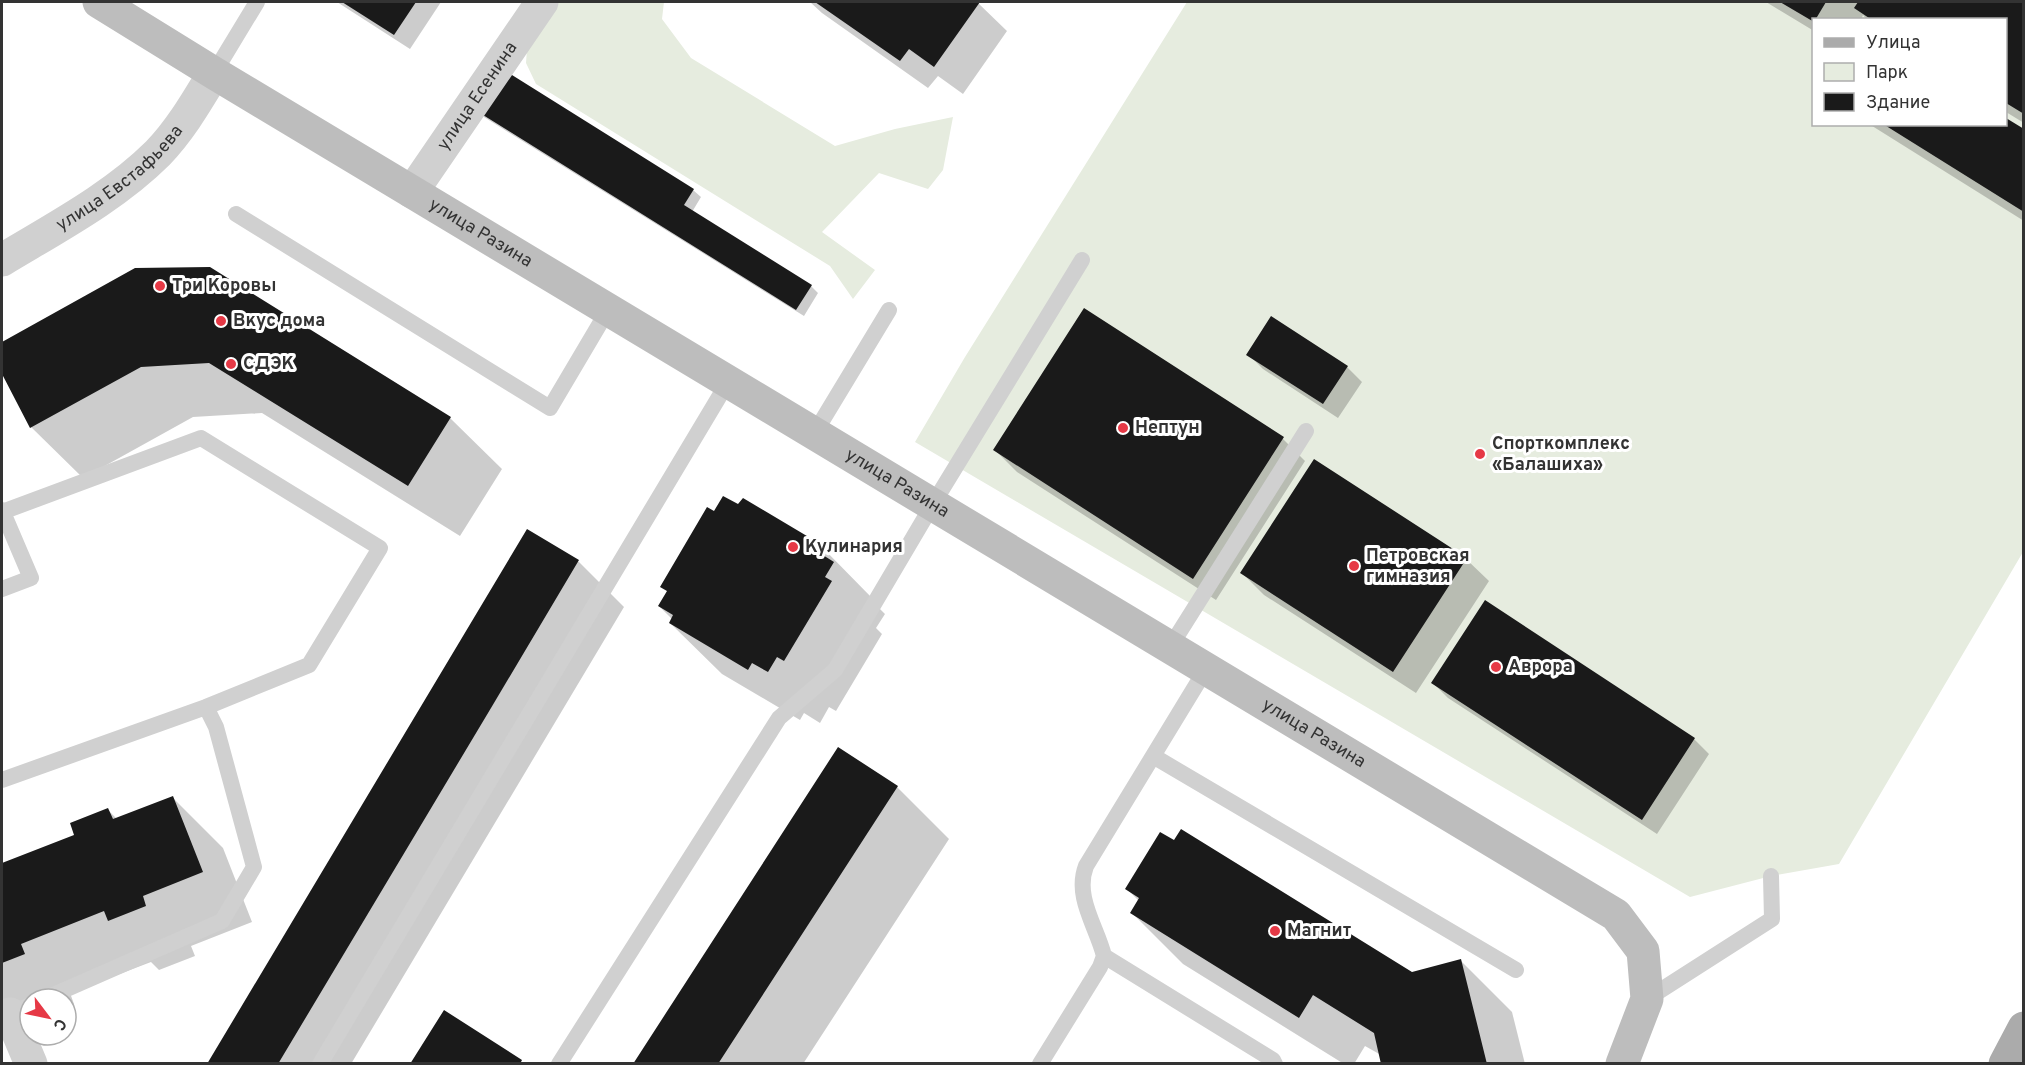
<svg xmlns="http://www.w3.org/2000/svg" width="2025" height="1065" font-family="Overpass,sans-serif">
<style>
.green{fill:#e6ecdf;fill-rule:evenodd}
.shadow{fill:#0003}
.building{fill:#1a1a1a}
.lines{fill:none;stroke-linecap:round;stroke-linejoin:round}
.service{stroke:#d0d0d0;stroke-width:16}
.minor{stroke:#d0d0d0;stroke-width:33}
.secondary{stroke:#bdbdbd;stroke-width:33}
.primary{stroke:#ababab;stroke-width:33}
.poi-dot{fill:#e63946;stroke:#fff;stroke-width:2}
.labels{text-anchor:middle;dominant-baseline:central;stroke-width:6;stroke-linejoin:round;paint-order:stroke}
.street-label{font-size:18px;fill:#333;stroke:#fff}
.poi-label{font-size:18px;font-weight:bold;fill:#333;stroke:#fff;text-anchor:start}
</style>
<rect width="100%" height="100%" fill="#fff"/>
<path class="green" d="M550,2H664L662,19L691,58L835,146L895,129L953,117L943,170L928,189L879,173L822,232L875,270L853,299L830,266L536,84L526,63L528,36Z
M1187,2H2023V552L1839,864L1771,876L1690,897L915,442L965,357ZM1814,20H2006V124H1814Z"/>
<path class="shadow" d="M337,2H441L410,49Z
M810,2H977L1007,31L963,94L938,76L928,88L822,13Z
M1766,2H2024V123L2006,112V20H1867L1863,15L1861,20H1814V31Z
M501,70L693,190L701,197L692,212L811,286L818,293L804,316L484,117L477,109Z
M2006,120L2024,131V221L1869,124H2006Z
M210,269L450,418L502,469L460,536L262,413L193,417L83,478L31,427L2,371V343L135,270Z
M1248,354L1347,367L1362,382L1338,418L1263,369Z
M1283,439L1305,461L1216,600L1017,472L995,450Z
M1315,461L1466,559L1489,581L1416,693L1264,595L1242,573Z
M527,531L579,562L624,607L351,1064H209Z
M821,546L872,598L871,600L885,614L876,628L882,634L836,711L829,707L820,723L804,713L800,720L722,674L670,623L672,619L659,606L668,592L662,586Z
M1433,683L1694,739L1709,754L1657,834L1448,698Z
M839,749L897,787L949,839L803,1064H635Z
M173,798L223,848L252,922L191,946L195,956L159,970L151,962L70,993L74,1004L66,1007V999H30L2,1021V865L76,835L108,810L117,819Z
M1127,889L1412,973L1461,961L1512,1012L1525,1064H1383L1381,1055L1365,1046L1354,1064H1344L1183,964L1132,913L1139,901Z"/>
<path class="building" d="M342,2H416L394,35Z
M815,2H980L934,67L909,49L900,61Z
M1780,2H1826L1814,22Z
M1858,2H2024V114L2006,103V20H1872L1854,8Z
M501,68L694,189L684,205L812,285L796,310L475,110Z
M2006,118L2024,129V212L1883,124H2006Z
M210,267L451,417L408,486L209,363L141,367L30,428L2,374V342L135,268Z
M1084,308L1284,437L1193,579L993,450Z
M1271,316L1348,366L1323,404L1246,355Z
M1314,459L1467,558L1393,672L1240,573Z
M723,496L738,504L743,498L822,545L818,552L834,562L825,577L832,581L784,661L777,657L768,672L752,663L748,670L669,623L673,615L658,606L667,591L660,587L707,507L714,511Z
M527,529L579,560L491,708L278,1064H207Z
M1485,600L1695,738L1642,820L1431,683Z
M838,747L898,786L718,1064H633Z
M173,796L203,872L143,896L146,906L108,921L104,911L21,944L25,954L2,963V863L74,835L70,823L108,808L113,819Z
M1181,829L1412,972L1461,959L1487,1064H1381L1374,1033L1313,995L1299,1018L1130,913L1139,898L1125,889L1160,832L1174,840Z
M444,1010L522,1060L520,1064H410Z"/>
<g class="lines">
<path class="service" d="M214,73L257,2
M236,214L550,408L608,310
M814,434L889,310
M2,510L31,578L2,589
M2,512L201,438L380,548L309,665L206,707
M1170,647L1306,431
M1153,756L1516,970
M2,780L206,707L216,727L254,867L222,921L44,999
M1104,956L1273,1060L1275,1064
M1647,999L1772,919L1771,876
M10,1014L30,1005
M320,1064L728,382
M559,1064L779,718L835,670L933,504L1082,260
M1040,1064L1100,967L1104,956C1097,927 1074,897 1086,866L1206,669"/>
<g class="minor">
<path id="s1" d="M412,192L542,2"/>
<path id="s2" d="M2,260C55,228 114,197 158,153C181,129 197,101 214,73"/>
<path d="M2,1017L10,1014L31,1064"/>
</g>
<path class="secondary" id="s3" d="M99,2L214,73L1616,915L1643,951L1647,999L1622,1064"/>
<path class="primary" d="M2005,1064L2024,1028"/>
</g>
<g class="poi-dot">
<circle cx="160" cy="286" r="6"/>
<circle cx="221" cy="321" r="6"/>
<circle cx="231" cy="364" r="6"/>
<circle cx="1123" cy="428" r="6"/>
<circle cx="1480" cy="454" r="6"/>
<circle cx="793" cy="547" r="6"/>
<circle cx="1354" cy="566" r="6"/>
<circle cx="1496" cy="667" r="6"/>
<circle cx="1275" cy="931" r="6"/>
</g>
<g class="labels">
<g class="street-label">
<text stroke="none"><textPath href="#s1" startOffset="116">улица Есенина</textPath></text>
<text stroke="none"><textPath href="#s2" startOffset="144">улица Евстафьева</textPath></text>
<text stroke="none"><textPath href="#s3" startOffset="446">улица Разина</textPath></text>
<text stroke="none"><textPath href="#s3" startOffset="932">улица Разина</textPath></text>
<text stroke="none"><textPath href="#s3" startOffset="1418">улица Разина</textPath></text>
</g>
<g class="poi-label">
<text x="172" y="286">Три Коровы</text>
<text x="233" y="321">Вкус дома</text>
<text x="243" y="364">СДЭК</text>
<text x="1135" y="428">Нептун</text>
<text x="1492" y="444">Спорткомплекс<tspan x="1492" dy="21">«Балашиха»</tspan></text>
<text x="805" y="547">Кулинария</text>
<text x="1366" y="556">Петровская<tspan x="1366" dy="21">гимназия</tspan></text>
<text x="1508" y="667">Аврора</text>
<text x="1287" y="931">Магнит</text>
</g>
</g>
<rect width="2025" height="1065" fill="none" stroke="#333333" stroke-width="6"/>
<rect x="1812" y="18" width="195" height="108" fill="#ffffff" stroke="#adadad" stroke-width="1.5"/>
<rect x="1824" y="38" width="30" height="9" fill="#ababab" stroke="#adadad" stroke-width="1.5"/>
<text x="1866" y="48" font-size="18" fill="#333333">Улица</text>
<rect x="1824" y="63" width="30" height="18" fill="#e6ecdf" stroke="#adadad" stroke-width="1.5"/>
<text x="1866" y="78" font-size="18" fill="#333333">Парк</text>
<rect x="1824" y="93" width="30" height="18" fill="#1a1a1a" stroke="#adadad" stroke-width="1.5"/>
<text x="1866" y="108" font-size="18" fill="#333333">Здание</text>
<g transform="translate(48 1017) rotate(122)"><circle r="28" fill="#ffffff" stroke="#adadad" stroke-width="1.5"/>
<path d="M0-4.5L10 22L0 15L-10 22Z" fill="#e63946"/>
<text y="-9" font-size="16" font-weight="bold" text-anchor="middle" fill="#333333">С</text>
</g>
</svg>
